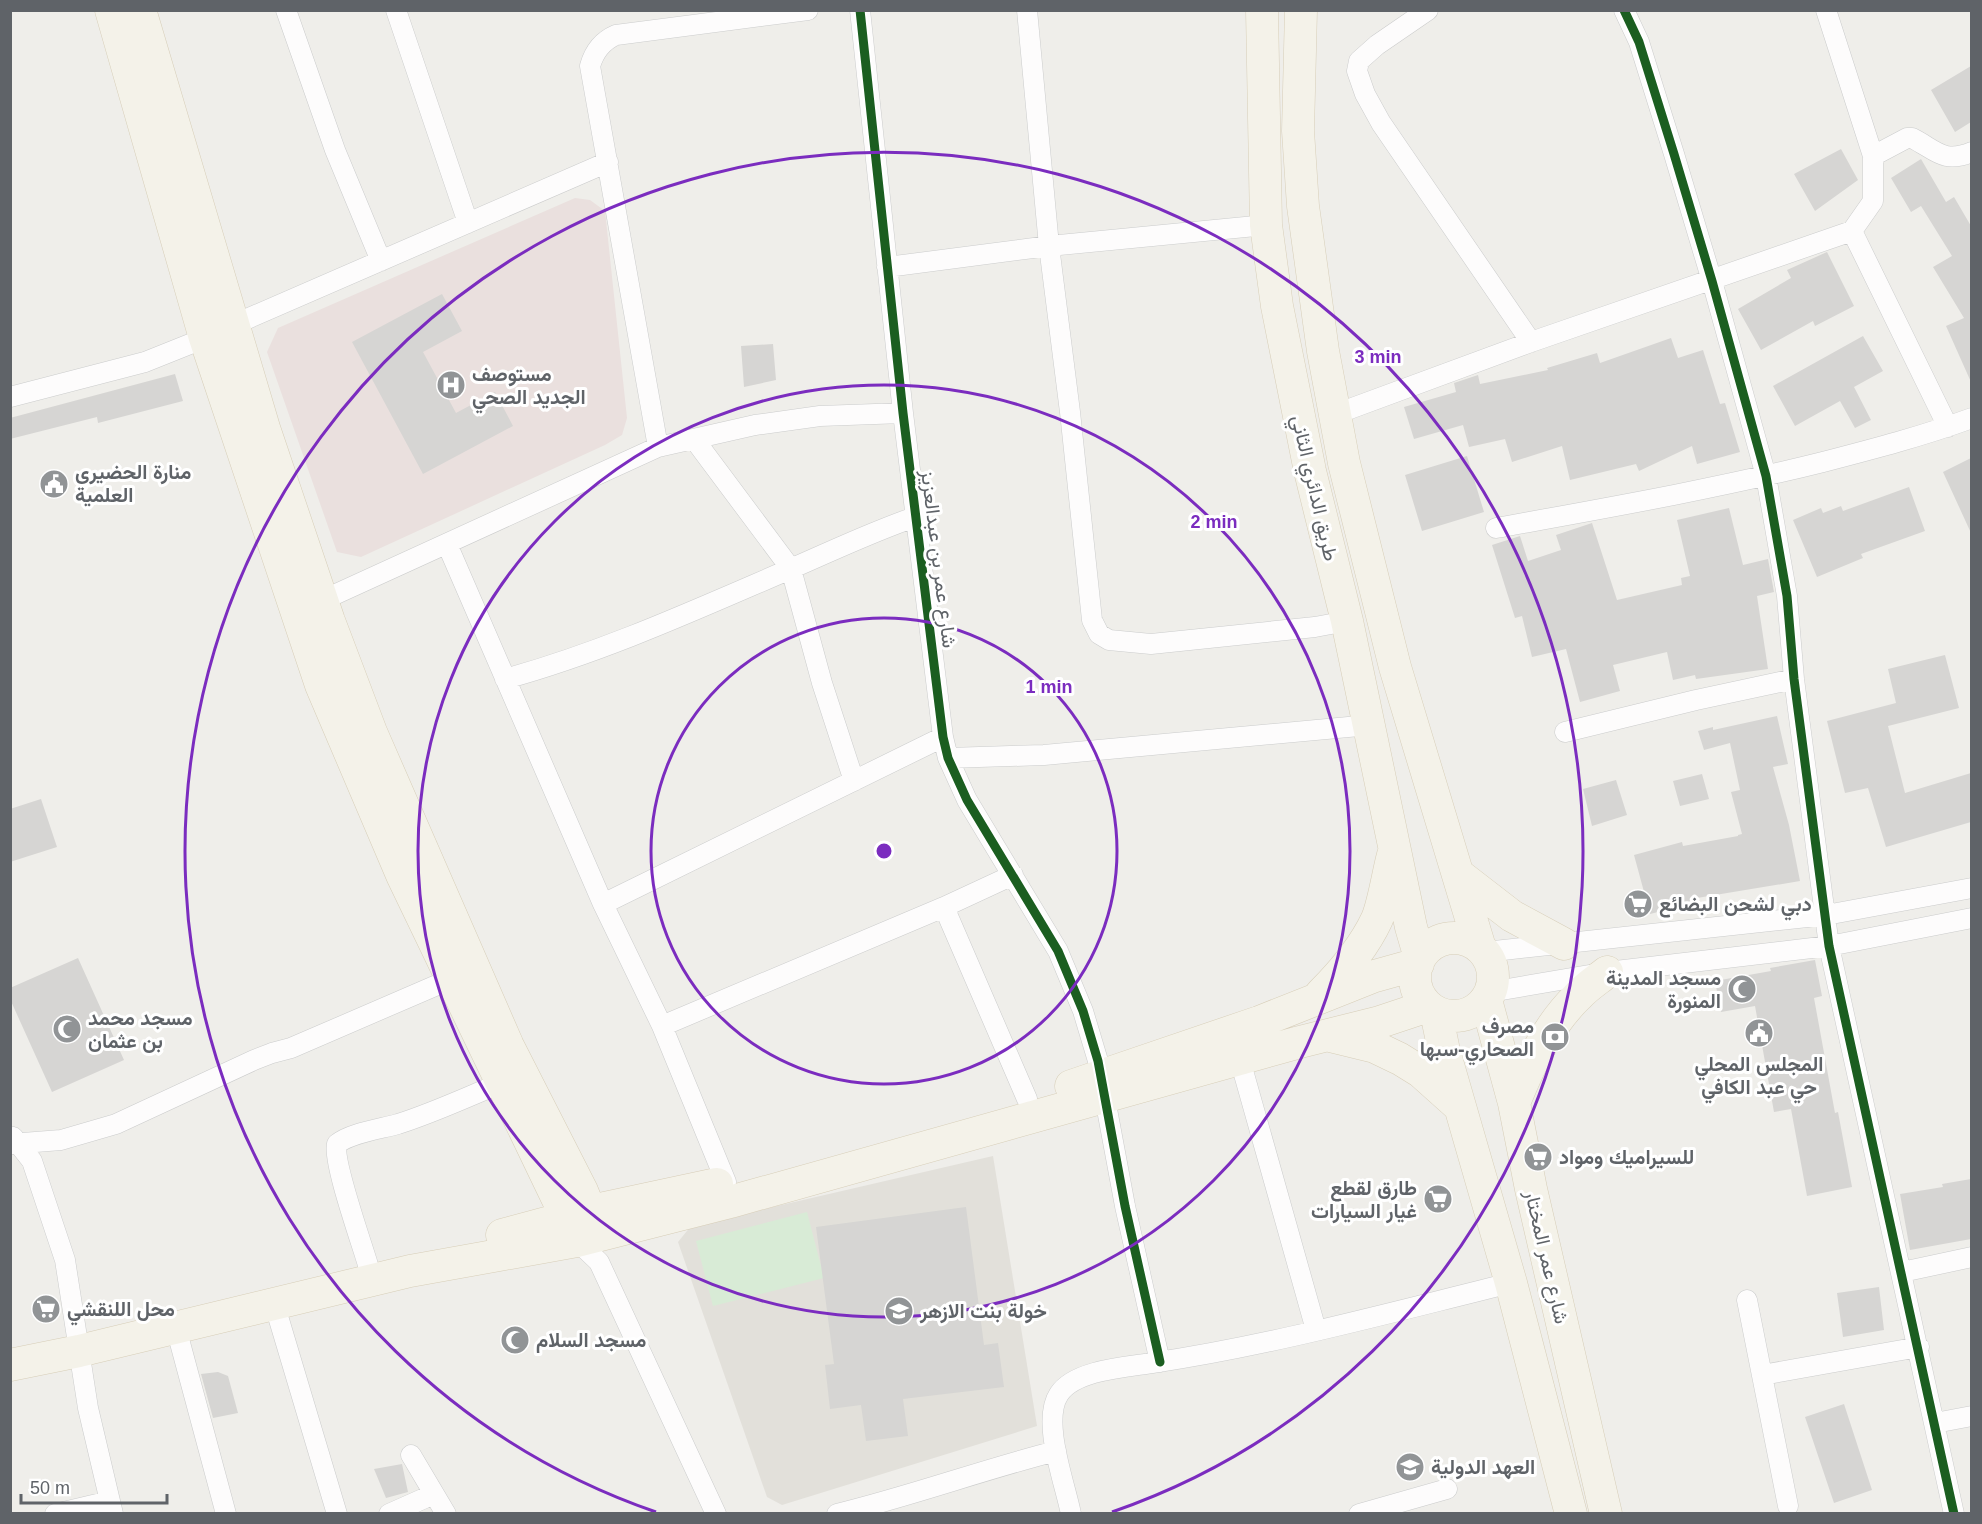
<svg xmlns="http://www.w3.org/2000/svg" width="1982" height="1524" font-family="Arial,Vazirmatn,sans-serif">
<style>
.education{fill:#e2e0da}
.medical{fill:#eae0de}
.green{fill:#d8ebd6}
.building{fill:#d6d5d3}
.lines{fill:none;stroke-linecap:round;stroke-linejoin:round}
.minor-casing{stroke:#cbcccc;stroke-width:21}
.primary-casing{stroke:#d7ceb8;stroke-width:33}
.minor{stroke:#fdfcfc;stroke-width:20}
.primary{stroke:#f4f2e9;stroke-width:32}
.cycleway-casing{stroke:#fff;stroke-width:13}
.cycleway{stroke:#1b5e20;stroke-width:9}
.ring{fill:none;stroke:#7b2cbf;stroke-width:3}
.labels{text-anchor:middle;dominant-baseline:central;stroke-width:6;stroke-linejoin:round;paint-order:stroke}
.poi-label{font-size:20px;font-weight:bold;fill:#5f6368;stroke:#fff;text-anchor:start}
.street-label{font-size:20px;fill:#5f6368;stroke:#fff}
.centre{fill:#7b2cbf;stroke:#fff;stroke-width:3}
.ring-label{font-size:18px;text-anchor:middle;font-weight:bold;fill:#7b2cbf;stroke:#fff;stroke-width:6;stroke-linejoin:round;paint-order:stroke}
</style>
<rect width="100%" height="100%" fill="#efeeea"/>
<path class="education" d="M993,1156L1037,1426L782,1505L767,1497L678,1242L691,1226Z"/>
<path class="medical" d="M575,198L590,200L605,211L627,418L622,435L605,445L361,557L337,552L267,352L278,328Z"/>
<path class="green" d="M807,1212L824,1278L713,1306L696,1241Z"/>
<path class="building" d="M1971,66V122L1955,132L1931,90Z
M1841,149L1858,180L1815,211L1794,174Z
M1921,159L1946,202L1954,197L1971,226V382L1946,326L1964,318L1933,267L1952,256L1921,206L1911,212L1891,178Z
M1827,252L1854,306L1815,326L1813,321L1761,350L1738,309L1791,278L1787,270Z
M442,294L462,331L423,352L456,413L495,392L513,426L423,474L352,342Z
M1863,336L1883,371L1854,387L1871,420L1855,428L1840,401L1795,426L1773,386Z
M1671,338L1678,358L1703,350L1720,404L1725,403L1740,452L1697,464L1692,446L1639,471L1636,464L1570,480L1562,446L1512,462L1505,439L1469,447L1463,425L1414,439L1404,407L1456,392L1454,383L1478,375L1480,384L1548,370L1547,368L1597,353L1600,363Z
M773,344L776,380L744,387L741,346Z
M175,374L183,401L98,423L97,417L10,439V418Z
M1467,456L1484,512L1422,531L1405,475Z
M1971,458V533L1943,472Z
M1909,487L1925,531L1861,554L1863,558L1817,577L1793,520L1821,508L1823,513L1841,506L1843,511Z
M1729,508L1743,565L1768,559L1774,592L1757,596L1768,669L1696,679L1695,675L1673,680L1667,652L1613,665L1620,691L1580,702L1566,649L1532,657L1522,616L1515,618L1492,545L1520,536L1528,561L1561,550L1556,535L1592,523L1617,600L1682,585L1681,578L1690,576L1677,520Z
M1945,655L1959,708L1888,726L1905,793L1971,773V822L1886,847L1868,788L1845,793L1827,721L1896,703L1888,669Z
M1777,716L1788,764L1773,767L1789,825L1800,881L1697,898L1698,902L1650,914L1634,855L1682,842L1683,846L1738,836V835L1742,834L1731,792L1740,790L1730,743L1704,750L1698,731L1713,727V730Z
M1702,774L1709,799L1680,806L1673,781Z
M1616,780L1627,815L1592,826L1583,789Z
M41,799L57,847L10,862V809Z
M78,958L124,1060L52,1092L10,999V988Z
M1815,960L1822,996L1814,998L1835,1113L1838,1112L1852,1187L1807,1196L1791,1109L1774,1112L1755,1006L1721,1012L1715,981L1771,971L1770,968Z
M1971,1179V1239L1910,1250L1900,1194L1943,1187L1942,1184Z
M966,1207L984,1345L998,1343L1004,1387L903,1399L908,1436L866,1441L861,1405L830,1409L825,1365L834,1364L816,1227Z
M1879,1287L1884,1330L1843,1337L1837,1293Z
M218,1372L228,1376L238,1413L213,1418L201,1374Z
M1844,1404L1872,1490L1834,1503L1805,1417Z
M402,1464L408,1492L386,1498L374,1469Z"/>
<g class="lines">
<g class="minor-casing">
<path id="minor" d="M286,10L335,150L381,261
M396,10L468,223
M860,10L903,413L943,737L948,758L967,800L1058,951L1083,1011L1098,1061L1125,1206L1160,1362
M1027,10L1049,246L1070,412L1092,620L1099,634L1109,640L1151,644L1315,627L1347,621
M1428,10L1377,45L1359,61L1357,71L1365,94L1381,123L1531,342
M1624,10L1639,42L1674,154L1712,281L1766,476L1787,596L1794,679L1829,946L1954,1514
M1873,156L1907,138H1912C1936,150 1943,164 1972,152
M1852,231L1948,427
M887,267L1049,246L1266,225
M233,325L608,162
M10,397L145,362L205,338
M1336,414L1531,342L1852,231L1873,201V156L1826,10
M694,439L791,569L822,683L854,781
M658,447L590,66C594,52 602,41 616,35L808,10
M1496,528C1606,508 1715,489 1823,462C1873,449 1923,436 1972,418
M447,544L603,904L662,1026L726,1182
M312,605L658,447L755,425L820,416L903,413
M505,679C603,652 695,610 788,570C830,552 871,532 915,517
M1565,732L1696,700L1794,679
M948,758L1044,755L1370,725
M603,904L943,737
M944,907L1027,1099
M1485,952L1826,915L1972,888
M1490,992L1607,972L1829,946L1972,918
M662,1026L944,907L1013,875
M1240,1060L1316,1330
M13,1137L32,1161L65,1260L88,1408L113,1514
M10,1144L61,1140L116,1124L254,1060L272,1053L291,1048L451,979
M577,1241L599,1262L716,1514
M368,1265C362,1244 332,1160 337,1144C350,1133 380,1129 398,1124C433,1113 467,1097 501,1083
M1902,1272L1972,1257
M1747,1300L1788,1506
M274,1303L337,1514
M176,1328L226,1514
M1762,1375L1919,1347
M1935,1423L1972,1416
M411,1455L446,1514
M55,1514L110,1501
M389,1514L434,1494
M837,1514C911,1496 982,1470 1056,1451
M1071,1514C1065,1483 1041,1421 1059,1394C1075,1370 1126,1367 1152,1363C1273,1345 1392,1312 1511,1283
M1359,1514L1447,1489"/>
</g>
<g class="primary-casing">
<path id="primary" d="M111,10L205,338L321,685L402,875L575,1235
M140,10L264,428L329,621L371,732L508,1046L582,1191L598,1230
M1262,10L1266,225L1277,306L1310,471L1347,621L1411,927L1420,958
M1301,10L1298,131L1303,206L1323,351L1344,463L1395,667L1480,948
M1459,875L1512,916L1564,944
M1415 977a39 39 0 1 1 78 0a39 39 0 1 1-78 0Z
M1321,994C1343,972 1364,947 1377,919C1384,902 1388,873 1393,855
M1486,1000L1514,1103L1531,1189L1606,1514
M1436,1012L1444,1051L1511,1283L1571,1514
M1330,1036L1375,1047L1400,1059L1421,1072L1459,1106
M1071,1086L1259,1022L1375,976L1418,964
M1514,1103C1530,1064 1547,1026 1578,996C1586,987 1597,980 1607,972
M502,1235L591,1211L717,1184
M10,1365L79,1351L410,1271L577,1241L730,1202L1300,1042L1380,1022L1428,1006"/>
</g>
<use href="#minor" class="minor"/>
<use href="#primary" class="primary"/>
<g class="cycleway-casing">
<path id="cycleway" d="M860,10L903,413L943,737L948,758L967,800L1058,951L1083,1011L1098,1061L1125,1206L1160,1362
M1624,10L1639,42L1674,154L1712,281L1766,476L1787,596L1794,679L1829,946L1954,1514"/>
</g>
<use href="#cycleway" class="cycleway"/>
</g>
<g class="ring">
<circle cx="884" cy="851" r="233"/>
<circle cx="884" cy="851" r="466"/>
<path d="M656 1512A699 699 0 1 1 1112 1512"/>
</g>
<defs>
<g id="hospital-disc" transform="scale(1.5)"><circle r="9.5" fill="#919496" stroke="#fff"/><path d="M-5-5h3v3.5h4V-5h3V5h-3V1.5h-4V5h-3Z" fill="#fff"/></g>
<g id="civic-disc" transform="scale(1.5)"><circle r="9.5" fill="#919496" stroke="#fff"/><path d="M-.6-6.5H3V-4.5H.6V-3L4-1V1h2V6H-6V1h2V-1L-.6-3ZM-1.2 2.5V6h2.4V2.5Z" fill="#fff"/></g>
<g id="supermarket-disc" transform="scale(1.5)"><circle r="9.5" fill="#919496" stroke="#fff"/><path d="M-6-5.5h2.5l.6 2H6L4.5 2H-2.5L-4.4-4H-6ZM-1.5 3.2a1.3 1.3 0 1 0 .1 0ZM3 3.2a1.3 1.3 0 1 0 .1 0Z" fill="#fff"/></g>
<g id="mosque-disc" transform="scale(1.5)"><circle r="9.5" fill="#919496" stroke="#fff"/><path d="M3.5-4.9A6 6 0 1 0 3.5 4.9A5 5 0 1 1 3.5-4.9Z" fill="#fff"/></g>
<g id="bank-disc" transform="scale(1.5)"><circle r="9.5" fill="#919496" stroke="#fff"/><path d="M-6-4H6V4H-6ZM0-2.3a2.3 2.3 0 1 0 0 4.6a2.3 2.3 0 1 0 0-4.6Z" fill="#fff"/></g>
<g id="school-disc" transform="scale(1.5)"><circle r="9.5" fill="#919496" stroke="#fff"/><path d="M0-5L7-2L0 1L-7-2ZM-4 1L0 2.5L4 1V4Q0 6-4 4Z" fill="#fff"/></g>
</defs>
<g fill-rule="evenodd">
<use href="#hospital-disc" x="451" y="385"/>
<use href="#civic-disc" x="54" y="484"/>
<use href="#supermarket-disc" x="1638" y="904"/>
<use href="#mosque-disc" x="1742" y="989"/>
<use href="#mosque-disc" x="67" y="1029"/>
<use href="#civic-disc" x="1759" y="1033"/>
<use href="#bank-disc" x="1555" y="1037"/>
<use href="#supermarket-disc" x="1538" y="1157"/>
<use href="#supermarket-disc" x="1438" y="1199"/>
<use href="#supermarket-disc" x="46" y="1309"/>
<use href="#school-disc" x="899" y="1311"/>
<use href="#mosque-disc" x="515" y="1340"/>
<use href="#school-disc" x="1410" y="1467"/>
</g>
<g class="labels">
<g class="poi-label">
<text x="472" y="374">مستوصف<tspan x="472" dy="23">الجديد الصحي</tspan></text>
<text x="75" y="472">منارة الحضيري<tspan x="75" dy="23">العلمية</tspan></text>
<text x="1659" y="904">دبي لشحن البضائع</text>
<text x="1721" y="978" text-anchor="end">مسجد المدينة<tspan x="1721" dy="23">المنورة</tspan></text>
<text x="88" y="1018">مسجد محمد<tspan x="88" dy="23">بن عثمان</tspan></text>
<text x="1534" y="1026" text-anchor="end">مصرف<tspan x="1534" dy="23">الصحاري-سبها</tspan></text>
<text x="1759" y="1064" text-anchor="middle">المجلس المحلي<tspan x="1759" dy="23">حي عبد الكافي</tspan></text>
<text x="1559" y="1157">للسيراميك ومواد</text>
<text x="1417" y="1188" text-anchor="end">طارق لقطع<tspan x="1417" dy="23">غيار السيارات</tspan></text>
<text x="67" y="1309">محل اللنقشي</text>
<text x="920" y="1311">خولة بنت الازهر</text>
<text x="536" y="1340">مسجد السلام</text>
<text x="1431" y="1467">العهد الدولية</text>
</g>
<g class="street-label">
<text transform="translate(1315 488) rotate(77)">طريق الدائري الثاني</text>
<text transform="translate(939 559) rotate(83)">شارع عمر بن عبدالعزيز</text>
<text transform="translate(1547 1257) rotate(77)">شارع عمر المختار</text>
</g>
</g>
<circle cx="884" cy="851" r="9" class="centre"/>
<g class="ring-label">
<text x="1378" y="363">3 min</text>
<text x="1214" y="528">2 min</text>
<text x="1049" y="693">1 min</text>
</g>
<rect width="1982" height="1524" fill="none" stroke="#5f6368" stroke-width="24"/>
<path d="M21 1494v9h146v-9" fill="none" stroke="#5f6368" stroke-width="3"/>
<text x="30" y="1494" font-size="18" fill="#5f6368" stroke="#ffffff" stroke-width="4.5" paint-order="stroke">50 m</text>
</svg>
